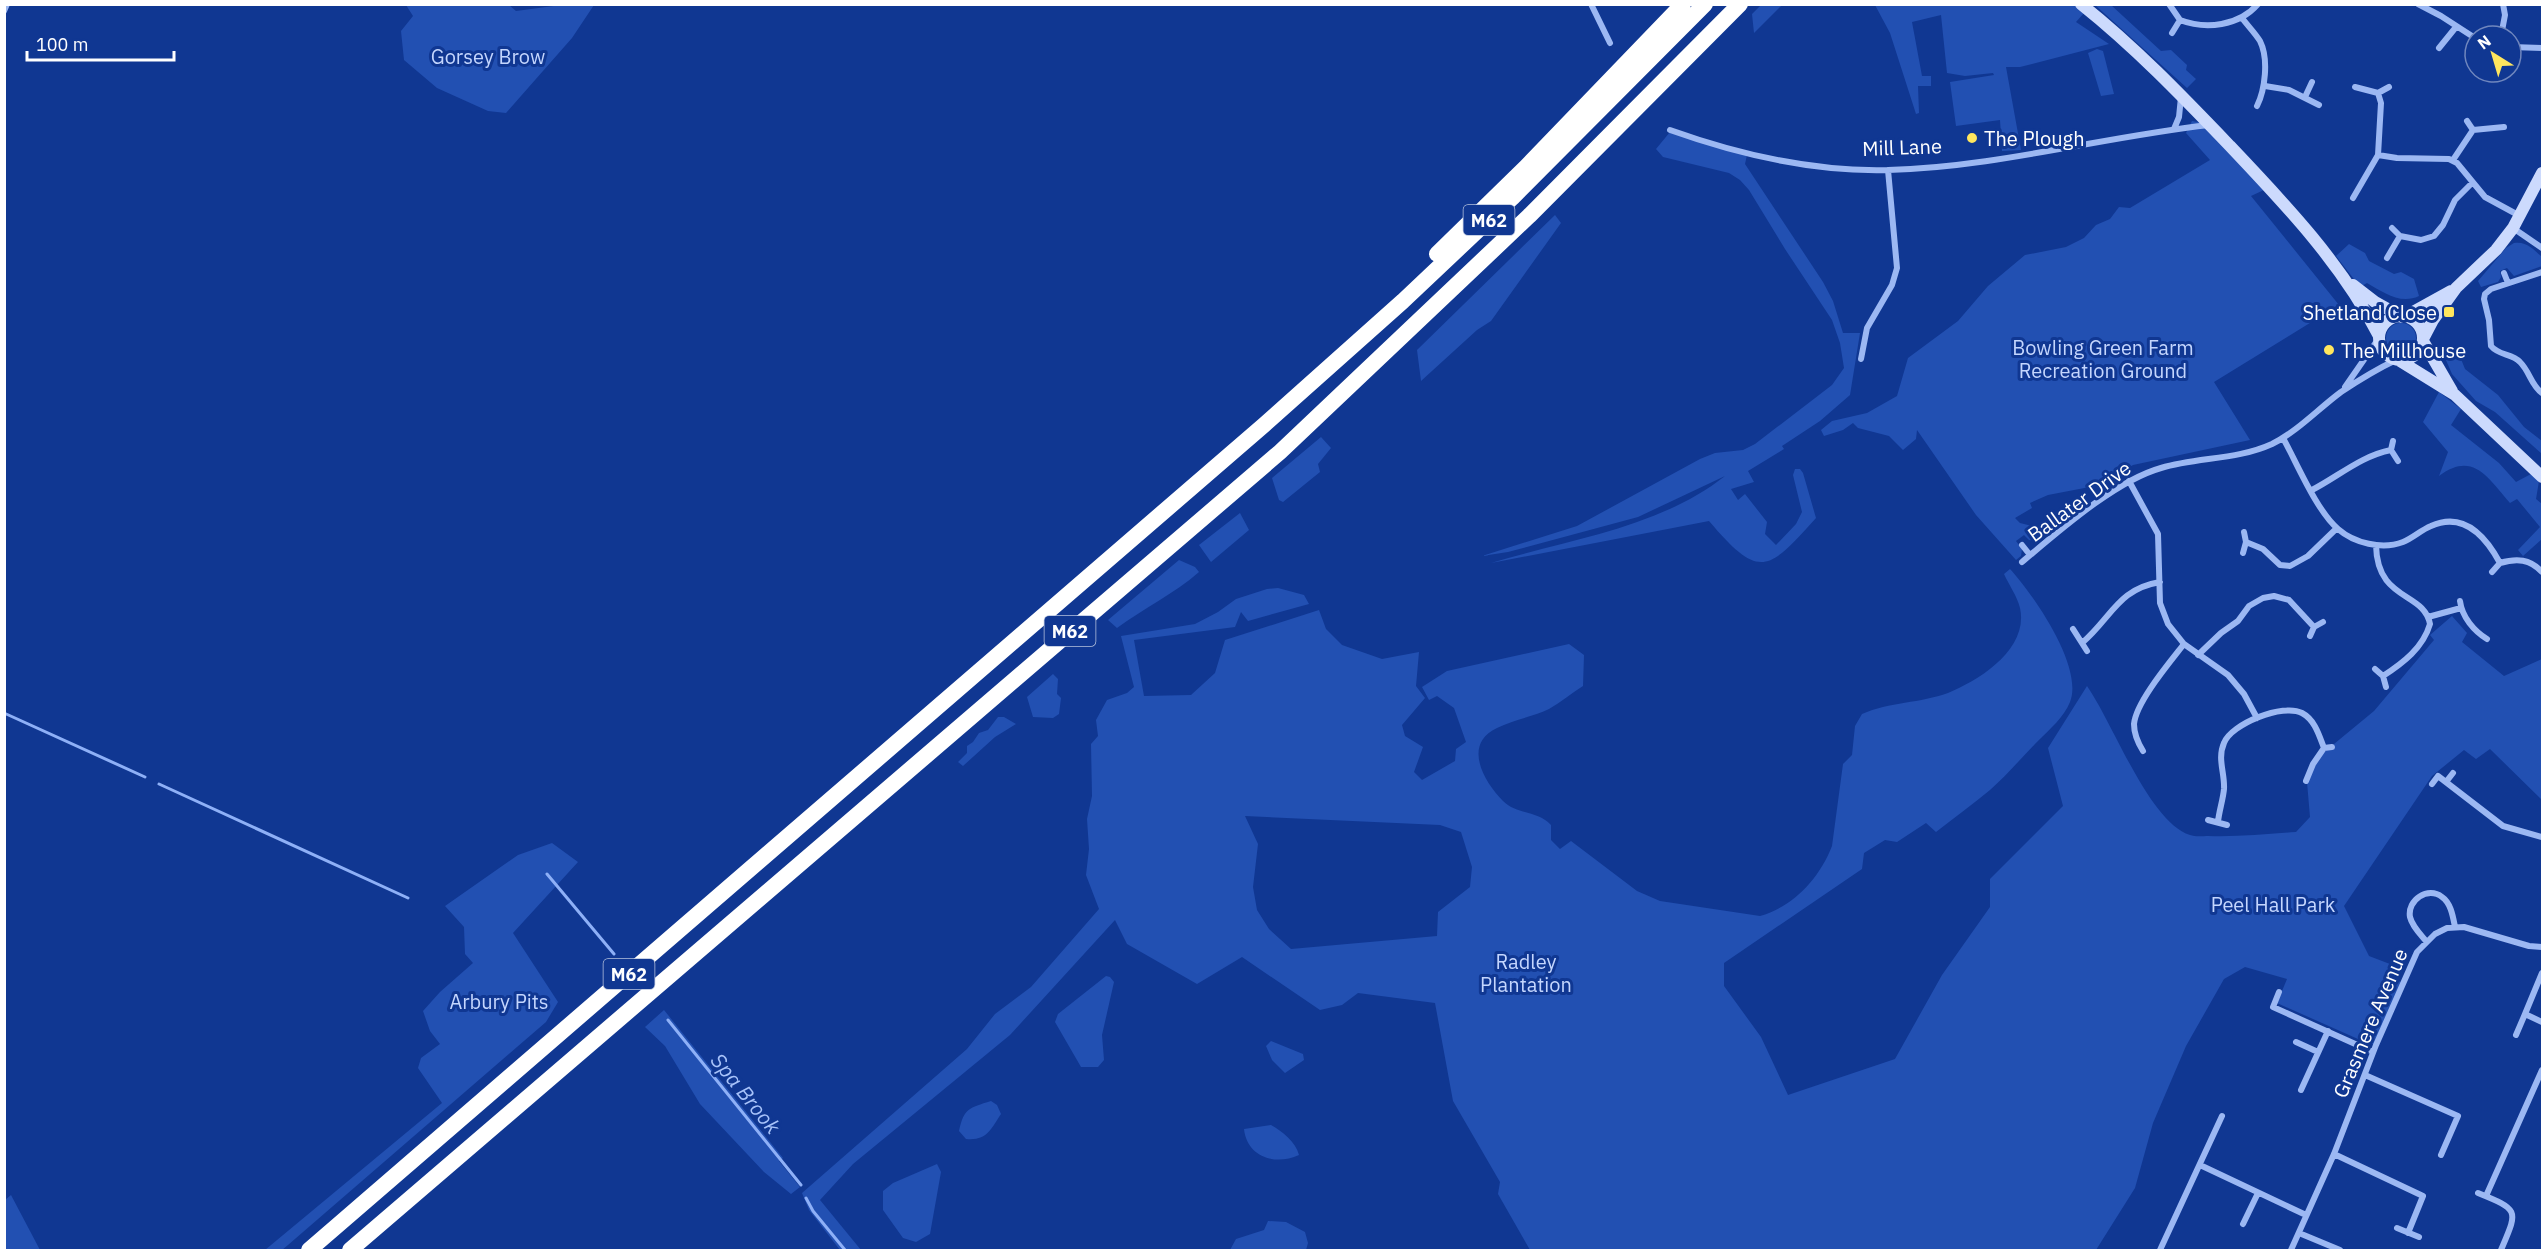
<svg xmlns="http://www.w3.org/2000/svg" width="2547" height="1255" font-family="'IBM Plex Sans',sans-serif">
<style>
.green{fill:#2250b2;fill-rule:evenodd}
.lines{fill:none;stroke-linecap:round;stroke-linejoin:round}
.stream{stroke:#8eb0f7;stroke-width:3}
.street{stroke:#9cb8f3;stroke-width:6}
.secondary{stroke:#ccdafd;stroke-width:12}
.highway{stroke:#fff;stroke-width:16}
.poi-dot{fill:#ffe65e;stroke:#103792;stroke-width:2}
.labels{text-anchor:middle;dominant-baseline:central;stroke-width:6;stroke-linejoin:round;paint-order:stroke}
.shield{fill:#103792;stroke:#b7c3de;stroke-width:1.5}
.shield-label{font-size:18px;font-weight:bold;fill:#fff}
.park-label{font-size:20px;fill:#c4d6fe;stroke:#103792}
.poi-label{font-size:20px;fill:#fff;stroke:#103792;text-anchor:start}
.street-label{font-size:20px;fill:#fff;stroke:#103792}
.water-label{font-size:21px;font-style:italic;fill:#a8c3fa;stroke:#103792}
</style>
<rect width="100%" height="100%" fill="#103792"/>
<path class="green" d="M1762,4L1782,5L1754,33L1752,14Z
M406,5H509L516,11L561,5H594L572,38L506,113L488,111L437,88L404,60L401,31L413,16Z
M1875,5H2074L2084,13L2076,22L2109,44L2020,67H2006L2021,150L2002,151L2000,120L1956,126L1950,82L1994,75L1993,73L1965,76L1947,73L1941,15L1912,22L1922,76H1931V86H1918L1919,113L1916,114L1890,33Z
M2095,5H2111L2161,51L2171,50L2187,65L2186,70L2196,79L2187,88Z
M2097,49L2103,51L2114,94L2101,96L2088,53Z
M2192,121L2203,123L2266,189L2251,196L2339,305L2214,382L2250,440L2133,465L2100,485L2048,495L2030,503L2032,508L2015,518L2020,523L2036,527L2054,512L2059,522L2035,541L2029,540L2024,535L2016,541L2022,549L2021,556L2016,560L1976,515L1917,430L1916,439L1903,450L1889,436L1858,428L1853,423L1843,430L1824,436L1821,430L1832,421L1867,413L1897,396L1908,358L1958,321L1988,286L2025,255L2066,247L2084,238L2096,225L2110,219L2119,207L2130,208L2210,160L2186,133Z
M1670,132L1747,155L1745,164L1823,282L1833,301L1843,333H1860L1850,395L1820,421L1782,446L1784,449L1748,471L1754,482L1731,489L1738,500L1745,494L1767,522L1765,534L1776,545L1796,524L1802,512L1793,475L1795,469H1800L1803,473L1816,518C1768,571 1760,581 1709,521L1491,563C1570,539 1659,528 1725,476L1638,517L1508,552L1482,556L1577,526L1700,459L1715,453L1743,450L1755,444L1832,385L1844,368L1840,343L1832,320L1785,249L1749,190L1740,180L1729,173L1663,157L1656,149Z
M1555,215L1561,223L1491,321L1477,330L1421,381L1417,350Z
M2514,243C2526,241 2533,249 2541,256L2542,266L2514,276L2507,268L2500,271L2501,277L2498,282L2481,287L2478,281L2506,248Z
M2349,244L2365,253L2369,261L2394,274L2401,272L2414,279L2419,296C2400,305 2383,292 2367,283L2360,287L2336,256Z
M2386 338a15 15 0 1 1 30 0a15 15 0 1 1-30 0Z
M2459,354L2465,369L2498,395L2524,427L2542,441V454L2495,412L2476,401L2452,374L2446,360Z
M2439,392L2461,409L2451,425L2499,463L2516,482L2531,474L2539,481L2536,499L2542,504V539L2523,556L2518,550L2540,527L2517,499L2510,503C2487,477 2473,451 2439,476L2448,452L2423,422Z
M1321,437L1331,448L1318,464L1320,472L1283,502L1279,500L1272,478Z
M1240,513L1249,530L1211,562L1199,545Z
M1179,560L1195,567L1199,572C1174,594 1144,608 1117,628L1108,620Z
M2010,569C2033,594 2084,667 2070,702C2064,717 2050,729 2038,741C2022,757 2007,775 1990,790C1973,804 1954,818 1936,832L1926,823L1897,842L1885,840L1864,853L1862,869L1724,963V986L1761,1037L1788,1095L1895,1059L1942,975L1990,907V879L2063,806L2048,748L2087,686C2113,723 2149,822 2190,835C2195,837 2203,836 2208,836C2238,837 2267,834 2296,832L2310,817L2307,782L2317,758L2374,711L2434,640L2430,635L2452,616L2467,633L2462,642L2504,676L2542,659V800L2490,749L2476,759L2464,750L2432,776L2344,906L2369,956L2403,969L2399,979H2394L2403,983L2376,1045L2367,1043L2277,1003L2287,979L2245,967L2224,979L2186,1046L2153,1123L2135,1188L2096,1250H1530L1498,1194L1500,1182L1453,1101L1435,1003L1358,993L1342,1005L1320,1010L1242,957L1197,984L1127,944L1115,920L1010,1035L853,1164L820,1200L861,1250H840L809,1210L802,1193L967,1049L995,1014L1031,987L1099,909L1086,875L1089,849L1087,819L1092,796L1091,744L1098,736L1096,720L1107,700L1127,693L1134,687L1121,636L1195,624L1218,612L1236,599L1267,589L1278,588L1304,595L1309,604L1248,621L1241,612L1235,627L1134,640L1144,696L1191,695L1215,673L1225,640L1319,610L1326,629L1342,645L1382,659L1419,652L1416,686L1425,698L1402,725L1405,736L1423,747L1414,772L1422,780L1455,761L1456,749L1466,742L1454,708L1437,696L1429,700L1422,687L1447,671L1569,644L1584,655L1583,686C1572,693 1561,702 1549,709C1532,717 1513,720 1497,728C1462,744 1484,782 1503,801C1517,815 1537,810 1551,825V840L1560,849L1571,841L1637,891L1660,901L1760,916C1794,906 1819,879 1832,846L1843,764L1852,755L1855,726L1862,714C1889,702 1921,703 1948,693C1980,680 2029,649 2020,608C2017,596 2009,585 2004,574ZM1245,816L1440,825L1461,832L1472,867L1470,887L1438,912L1437,936L1291,949L1269,929L1257,910L1253,887L1258,844Z
M1053,674L1058,679L1057,694L1061,698L1059,714L1053,718L1033,717L1027,697Z
M998,717H1004L1016,724L995,737L963,766L958,762L967,753V746L973,742L979,733L988,730Z
M552,843L578,862L513,933L558,1002L546,1022L288,1245L282,1250H265L442,1103L418,1068L421,1058L440,1044L430,1031L423,1011L440,992L473,963L465,954L464,927L445,906L518,855Z
M1106,976L1110,977L1114,982L1102,1035L1104,1060L1098,1067H1081L1055,1022L1058,1014Z
M664,1010L783,1158L779,1161L800,1187L791,1194L764,1172L700,1104L665,1046L645,1027Z
M1271,1041L1303,1054L1304,1060L1285,1073L1272,1060L1266,1046Z
M991,1101L997,1105L1001,1114C991,1129 987,1141 966,1139L959,1131C964,1108 969,1108 991,1101Z
M1271,1125C1282,1131 1296,1142 1299,1155C1275,1166 1247,1157 1244,1129Z
M937,1164L941,1172L930,1234L916,1242L903,1238L883,1210V1191L893,1183Z
M11,1195L40,1250H5V1200Z
M1268,1221L1286,1222L1305,1232L1308,1243L1306,1250H1227H1230L1236,1239L1264,1230Z"/>
<g class="lines">
<path class="stream" d="M4,713L145,777
M159,784L408,898
M547,874L614,954
M668,1020L801,1185
M806,1198L813,1211L845,1250"/>
<path class="street" d="M1591,4L1610,43
M2169,4L2180,20C2206,30 2239,26 2258,4
M2418,4L2441,16L2475,38
M4,11L7,4
M2242,18C2248,26 2255,33 2260,41C2269,59 2265,90 2257,106
M2172,33L2180,20
M2501,36L2505,15L2503,4
M2511,47L2542,48
M2439,48L2456,27
M2265,86L2289,90L2319,105
M2355,87L2378,93L2389,87
M2305,97L2312,82
M2174,129L2179,117L2181,97
M1670,130C1740,155 1813,172 1888,170C1997,167 2102,137 2209,125
M2473,130L2504,127
M2378,155L2397,158L2449,159L2457,163L2485,197L2520,216
M2453,160L2473,130L2467,121
M2353,198L2378,155L2381,103L2378,93
M2513,228L2542,248
M2400,236L2421,240L2434,236L2443,225L2455,200L2472,183
M2387,258L2400,236L2392,228
M2542,272L2491,289L2485,294L2484,299L2489,320L2491,346C2499,356 2512,353 2520,362C2530,372 2531,385 2542,393
M2504,273L2508,283
M1861,359L1867,328L1892,285L1897,268L1888,170
M2345,387L2379,338
M2283,438C2297,463 2316,510 2338,529C2354,543 2382,550 2403,542C2413,538 2421,530 2431,526C2464,511 2486,537 2500,563L2492,572
M2393,441L2391,450L2398,461
M2129,481L2158,534L2160,603L2168,624L2184,644L2228,675L2244,694L2257,718
M2312,490C2339,476 2361,456 2391,450
M2246,542L2263,549L2280,565L2290,566L2308,556L2337,528
M2022,545L2030,555
M2376,545C2377,602 2424,591 2430,624C2423,648 2403,663 2383,676
M2243,553L2246,542L2244,532
M2022,562C2059,531 2115,481 2161,468C2198,457 2237,460 2272,444C2298,431 2318,409 2341,392C2359,380 2377,369 2396,360
M2500,563C2517,558 2530,559 2542,572
M2460,601C2462,617 2474,631 2487,639
M2428,617L2461,608
M2073,629L2087,651
M2310,636L2314,627L2323,622
M2082,643C2112,617 2118,589 2160,582
M2198,655L2221,633L2238,621L2249,606L2263,598L2274,596L2289,600L2314,627
M2375,669L2383,676L2386,687
M2143,751C2138,743 2134,733 2134,724C2136,702 2170,662 2184,644
M2306,781L2313,764L2324,748L2332,747
M2446,782L2453,773
M2432,784L2438,776L2503,826L2542,837
M2208,820L2227,825
M2218,822C2219,811 2223,800 2224,789C2225,773 2217,759 2224,743C2231,724 2283,703 2302,713C2315,720 2319,735 2324,748
M2426,941C2420,934 2412,926 2410,917C2407,900 2428,886 2442,897C2451,903 2453,917 2455,927
M2542,973L2525,1014L2542,1022
M2279,992L2273,1007L2373,1052
M2516,1035L2525,1014
M2296,1042L2318,1052
M2365,1075L2458,1116L2441,1155
M2301,1090L2328,1031
M2334,1154L2423,1196L2408,1233
M2200,1165L2306,1215
M2478,1193C2520,1210 2518,1210 2501,1250
M2486,1196L2542,1070
M2243,1224L2258,1193
M2397,1228L2419,1237
M2299,1233L2340,1250
M2160,1250L2222,1116
M2291,1250L2334,1154L2376,1045L2417,952L2435,934L2447,928L2464,927L2529,946L2542,947"/>
<path class="secondary" d="M2081,4C2135,47 2182,96 2230,146C2286,205 2342,264 2379,336
M2353,285L2375,302L2402,317
M2379 338a22 22 0 1 1 44 0a22 22 0 1 1-44 0Z
M2404,317L2451,291
M2423,339L2433,320L2456,288L2496,250L2513,228L2542,173
M2423,341L2452,391
M2400,361L2455,395L2542,477"/>
<path class="highway" d="M1437,254L1525,168L1683,4
M309,1250L1264,425L1403,301L1512,198L1705,4
M350,1250L1280,452L1529,216L1740,4"/>
</g>
<g class="poi-dot">
<circle cx="1972" cy="138" r="6"/>
<rect x="2443" y="306" width="12" height="12" rx="3"/>
<circle cx="2329" cy="350" r="6"/>
</g>
<g class="labels">
<g class="shield">
<rect x="1463.5" y="205" width="51" height="30" rx="4.5"/>
<rect x="1044.5" y="616" width="51" height="30" rx="4.5"/>
<rect x="603.5" y="959" width="51" height="30" rx="4.5"/>
</g>
<g class="shield-label">
<text x="1489" y="220">M62</text>
<text x="1070" y="631">M62</text>
<text x="629" y="974">M62</text>
</g>
<g class="park-label">
<text x="488" y="56">Gorsey Brow</text>
<text x="2103" y="347">Bowling Green Farm<tspan x="2103" dy="23">Recreation Ground</tspan></text>
<text x="2273" y="904">Peel Hall Park</text>
<text x="1526" y="961">Radley<tspan x="1526" dy="23">Plantation</tspan></text>
<text x="499" y="1001">Arbury Pits</text>
</g>
<g class="poi-label">
<text x="1984" y="138">The Plough</text>
<text x="2437" y="312" text-anchor="end">Shetland Close</text>
<text x="2341" y="350">The Millhouse</text>
</g>
<g class="street-label">
<text transform="translate(1902 147) rotate(-2)">Mill Lane</text>
<text transform="translate(2079 501) rotate(-36)">Ballater Drive</text>
<text transform="translate(2370 1023) rotate(-67)">Grasmere Avenue</text>
</g>
<g class="water-label">
<text transform="translate(746 1093) rotate(51)">Spa Brook</text>
</g>
</g>
<rect width="2547" height="1255" fill="none" stroke="#ffffff" stroke-width="12"/>
<g transform="translate(2493 54) rotate(323)"><circle r="28" fill="#103792" stroke="#7087be" stroke-width="1.5"/>
<path d="M0-4.5L10 22L0 15L-10 22Z" fill="#ffe65e"/>
<text y="-9" font-size="16" font-weight="bold" text-anchor="middle" fill="#ffffff">N</text>
</g>
<path d="M27 51v9h147v-9" fill="none" stroke="#ffffff" stroke-width="3"/>
<text x="36" y="51" font-size="18" fill="#ffffff" stroke="#103792" stroke-width="4.5" paint-order="stroke">100 m</text>
</svg>
